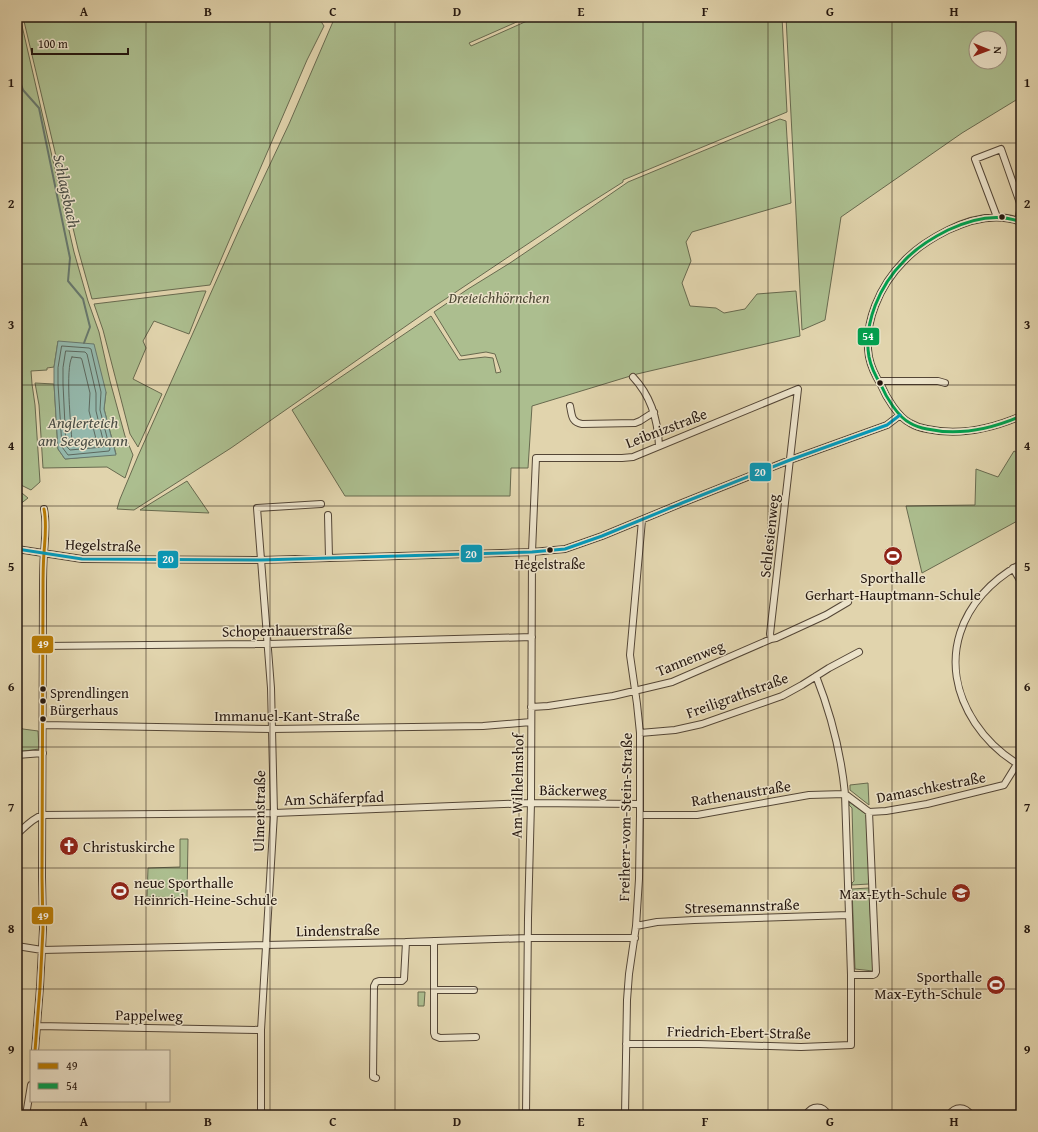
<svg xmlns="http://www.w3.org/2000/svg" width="1038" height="1132" font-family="'Gentium Book Plus',serif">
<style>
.green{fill:#acbe8f;stroke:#686a4f;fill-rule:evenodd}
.water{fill:#94b8ac;stroke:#68786d}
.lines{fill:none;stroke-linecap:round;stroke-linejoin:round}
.shore{stroke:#5c685e;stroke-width:1}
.stream{stroke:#68786d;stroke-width:2}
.minor-casing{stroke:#544636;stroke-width:8}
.minor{stroke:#ece3ca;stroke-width:6}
.bus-1-casing{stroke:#ece3ca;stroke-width:6}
.bus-2-casing{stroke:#ece3ca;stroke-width:6}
.bus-3-casing{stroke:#ece3ca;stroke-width:6}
.bus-1{stroke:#b87b04;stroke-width:3}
.bus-2{stroke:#029f4e;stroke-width:3}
.bus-3{stroke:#049abb;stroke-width:3}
.grid{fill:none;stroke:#25170f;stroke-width:1;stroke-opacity:0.55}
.bus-dot{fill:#25170f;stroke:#ece3ca;stroke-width:1.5}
.labels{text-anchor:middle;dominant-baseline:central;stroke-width:3;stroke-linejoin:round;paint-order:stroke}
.bus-label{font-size:14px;fill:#25170f;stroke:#ece3ca}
.park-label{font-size:15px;font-style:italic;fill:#4e4935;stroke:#ece3ca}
.street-label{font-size:15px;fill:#25170f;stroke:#ece3ca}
.poi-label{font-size:15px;fill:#25170f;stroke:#ece3ca;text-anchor:start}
.water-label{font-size:16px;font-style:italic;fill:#4c4f46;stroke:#ece3ca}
.line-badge{stroke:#ece3ca;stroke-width:1.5}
.badge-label{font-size:11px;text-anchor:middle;font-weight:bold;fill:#fff}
.neatline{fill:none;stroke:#25170f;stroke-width:1.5}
.grid-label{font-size:13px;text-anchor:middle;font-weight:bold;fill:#25170f}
</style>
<rect width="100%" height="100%" fill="#e1d4ad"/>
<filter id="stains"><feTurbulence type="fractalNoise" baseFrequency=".005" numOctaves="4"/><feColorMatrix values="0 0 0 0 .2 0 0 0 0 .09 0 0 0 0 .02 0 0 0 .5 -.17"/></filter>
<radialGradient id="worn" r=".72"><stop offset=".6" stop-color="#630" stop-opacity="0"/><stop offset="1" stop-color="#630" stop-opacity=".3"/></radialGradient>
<path class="green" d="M17,17H20L74,252L88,301L99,332L110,381L125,436L133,455L125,478L107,467L43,468L39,405L35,383L54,384L58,449L65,459L116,454L104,409L106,392L58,341L54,367L47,368V370L31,371L32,384L35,405L40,482L31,490L17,483Z
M23,17H318L324,26L307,60L210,285L92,299L78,249Z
M335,17H528L469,43L471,46L536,17H782L787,112L623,180V182L574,213L429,310L231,448L134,510L117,509L120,499L138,456L239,230L289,124Z
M786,17H1021V97L962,133L841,217L825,320L802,330ZM976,38H1000V62H976Z
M780,119L786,121L791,203L692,232L686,242L691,261L682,283L690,306L716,308L724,313L745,309L757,294L796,291L800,336L637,374L532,406L528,468H511L510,496H345L292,410L431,316L459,360L485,357L493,358L496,373L501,372L495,354L486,352L461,356L434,312L468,289L510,263L563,227L628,182Z
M202,291H206L189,334L154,321L143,341L146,348L133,379L162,394L138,447L130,434L103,330L94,304Z
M1014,451L1021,455V519L922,573L906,506L975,505L976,469L998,477Z
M187,481L209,513L140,510Z
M17,489L28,498L19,505H17Z
M17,725L23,729L38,731L39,749L17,752Z
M868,783L869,805L850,790V785Z
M849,802L867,815L869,884L852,885V883L854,881L852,808L849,805Z
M180,839H188L187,898L147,897L148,868L180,867Z
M869,888L873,971L855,969L852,889Z
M418,992H425L424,1006H418Z"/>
<path class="water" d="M58,341L94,344L106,392L104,409L116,455L65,459L58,449L54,384V367Z"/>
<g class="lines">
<path class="shore" d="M62,346L89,348L91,349L101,392L100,410L110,449L109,451L68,455L62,447L58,384V368Z
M66,351L85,352L87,354L96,393V411L104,444L103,447L70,450L66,446L63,384V368Z
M72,357L81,358L82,360L90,393L89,411L96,439L95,441L74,443L72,442C71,426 65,368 72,357Z"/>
<path class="stream" d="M17,23L20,35L17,46
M17,73L23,90L39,108L70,258L68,281L83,299L90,327L84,343"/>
<g class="minor-casing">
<path id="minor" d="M997,217L975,159L1001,149L1021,206L1018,221
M1021,222C996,212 971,219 948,230C932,238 916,248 904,261C880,285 863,323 869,357C871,367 876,377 881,385C886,397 898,417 910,423C915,426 921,428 927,429C959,436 991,429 1021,416
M633,377C651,396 658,420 659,446
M879,381H938L945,383
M570,406C572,415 571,422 582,424L635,423L640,421L654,412
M328,515L329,558
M17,549L82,559L261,560L532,552L565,549L602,536L682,503L790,460L887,425L900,415
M1021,564C960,597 935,662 975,723C987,741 1002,755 1021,766
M1013,568L1021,582
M43,646L268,644L532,637
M531,707L548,706L613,696L672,682L771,639L776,638L826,615L848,602
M43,725L272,729L483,726L531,722
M640,733L675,730L702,724L782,696L802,685L829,668L859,652
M17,755L43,753
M845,794L869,812L886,811L927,804L1004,785L1017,764
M640,815H697L809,795L845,794
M17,834C25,827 32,819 42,815L274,813L531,803L639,804
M636,926L657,922L694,920L849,915
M434,941V1033L435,1036L440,1038L476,1037
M17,946L42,950L406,942L528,938H635
M851,975H873L875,974L876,972L869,812
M434,990H474
M37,1026L261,1030
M626,1044H699L801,1047L851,1045V975L845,794C841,753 831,714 816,676
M35,1051L40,987L43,929L42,877L43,591C43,578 43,565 44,553C45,538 47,524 44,509
M376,1078L373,1077L374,986L376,982L379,981H402L404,979L406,942
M17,1114L104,1115
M26,1115L31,1085
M261,1115V1030L274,813L271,688L257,508L321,504
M526,1115L528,918L531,803L532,552L536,458H622L633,457L798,389L770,634L771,639
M625,1115L627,1000L629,974L636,926L639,879L640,815V733L637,704L630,655L642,520
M806,1115C812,1105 823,1105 828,1115
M949,1115C955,1106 965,1106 971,1115"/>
</g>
<use href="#minor" class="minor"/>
<g class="bus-1-casing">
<path id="bus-1" d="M35,1051L40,987L43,929L42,877L43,591C43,578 43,565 44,553C45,538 47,524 44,509"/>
</g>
<g class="bus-2-casing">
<path id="bus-2" d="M1021,222C996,212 971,219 948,230C932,238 916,248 904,261C880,285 863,323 869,357C871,367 876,377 881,385C886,397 898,417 910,423C915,426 921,428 927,429C959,436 991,429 1021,416"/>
</g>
<g class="bus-3-casing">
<path id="bus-3" d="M17,549L82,559L261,560L532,552L565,549L602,536L682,503L790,460L887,425L900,415"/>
</g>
<use href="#bus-1" class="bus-1"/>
<use href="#bus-2" class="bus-2"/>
<use href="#bus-3" class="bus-3"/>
</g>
<path class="grid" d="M146,17V1051M270,17V1115M395,17V1115M519,17V1115M643,17V1115M768,17V1115M892,17V1115M17,143H1021M17,264H1021M17,385H1021M17,506H1021M17,626H1021M17,747H1021M17,868H1021M17,989H1021M146,1101V1115"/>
<defs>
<g id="stadium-disc" transform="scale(1)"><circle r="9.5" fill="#8f2418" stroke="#ece3ca"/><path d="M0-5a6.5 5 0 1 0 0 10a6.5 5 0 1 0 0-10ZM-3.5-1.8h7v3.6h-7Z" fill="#fff"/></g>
<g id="church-disc" transform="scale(1)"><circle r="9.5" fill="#8f2418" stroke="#ece3ca"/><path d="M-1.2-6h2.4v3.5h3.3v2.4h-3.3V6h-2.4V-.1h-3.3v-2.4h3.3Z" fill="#fff"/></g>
<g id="school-disc" transform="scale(1)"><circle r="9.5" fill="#8f2418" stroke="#ece3ca"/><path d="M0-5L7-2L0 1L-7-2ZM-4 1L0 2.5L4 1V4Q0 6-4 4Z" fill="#fff"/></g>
</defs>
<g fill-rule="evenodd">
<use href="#stadium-disc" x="893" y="556"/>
<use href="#church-disc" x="69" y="846"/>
<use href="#stadium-disc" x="120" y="891"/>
<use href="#school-disc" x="961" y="893"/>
<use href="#stadium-disc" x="996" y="985"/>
</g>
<g class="bus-dot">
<circle cx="1002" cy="217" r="3.5"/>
<circle cx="880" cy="383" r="3.5"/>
<circle cx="550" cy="550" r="3.5"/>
<circle cx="43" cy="689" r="3.5"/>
<circle cx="43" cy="701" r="3.5"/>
<circle cx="43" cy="719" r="3.5"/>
</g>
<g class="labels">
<g class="bus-label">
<text x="550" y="564">Hegelstraße</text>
<text x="50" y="693" text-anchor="start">Sprendlingen<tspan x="50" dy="17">Bürgerhaus</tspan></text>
</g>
<g class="park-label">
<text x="499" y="297">Dreieichhörnchen</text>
</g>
<g class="street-label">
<text transform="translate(666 428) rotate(-21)">Leibnizstraße</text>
<text transform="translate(769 536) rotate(-84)">Schlesienweg</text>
<text transform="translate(103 545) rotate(2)">Hegelstraße</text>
<text transform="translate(287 630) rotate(-1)">Schopenhauerstraße</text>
<text transform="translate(690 658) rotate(-22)">Tannenweg</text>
<text transform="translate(737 695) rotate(-20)">Freiligrathstraße</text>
<text x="287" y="715">Immanuel-Kant-Straße</text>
<text transform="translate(517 786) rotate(-89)">Am Wilhelmshof</text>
<text transform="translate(931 787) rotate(-11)">Damaschkestraße</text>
<text transform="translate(573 790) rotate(1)">Bäckerweg</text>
<text transform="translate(741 793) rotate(-9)">Rathenaustraße</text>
<text transform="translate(334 798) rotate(-2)">Am Schäferpfad</text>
<text transform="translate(259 811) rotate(-89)">Ulmenstraße</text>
<text transform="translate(625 817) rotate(-89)">Freiherr-vom-Stein-Straße</text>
<text transform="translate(742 906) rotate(-2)">Stresemannstraße</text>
<text transform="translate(338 930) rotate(-1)">Lindenstraße</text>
<text transform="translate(149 1015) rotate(1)">Pappelweg</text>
<text transform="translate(739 1032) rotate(1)">Friedrich-Ebert-Straße</text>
</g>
<g class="poi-label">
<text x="893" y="577" text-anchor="middle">Sporthalle<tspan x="893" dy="17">Gerhart-Hauptmann-Schule</tspan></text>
<text x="83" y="846">Christuskirche</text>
<text x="134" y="882">neue Sporthalle<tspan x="134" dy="17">Heinrich-Heine-Schule</tspan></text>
<text x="947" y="893" text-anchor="end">Max-Eyth-Schule</text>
<text x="982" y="976" text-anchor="end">Sporthalle<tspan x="982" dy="17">Max-Eyth-Schule</tspan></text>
</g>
<g class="water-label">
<text transform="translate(67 191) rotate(78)">Schlagsbach</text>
<text x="83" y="422">Anglerteich<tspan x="83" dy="18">am Seegewann</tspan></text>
</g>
</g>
<g class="line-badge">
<rect x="857" y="327" width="23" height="19" rx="4" fill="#029f4e"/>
<rect x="749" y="462" width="23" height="20" rx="4" fill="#049abb"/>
<rect x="460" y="544" width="23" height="19" rx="4" fill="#049abb"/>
<rect x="157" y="550" width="22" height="19" rx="4" fill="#049abb"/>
<rect x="31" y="635" width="23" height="19" rx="4" fill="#b87b04"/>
<rect x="31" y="906" width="23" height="19" rx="4" fill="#b87b04"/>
</g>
<g class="badge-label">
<text x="868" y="340">54</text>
<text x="760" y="476">20</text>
<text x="471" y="558">20</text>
<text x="168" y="563">20</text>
<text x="43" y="648">49</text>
<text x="43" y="920">49</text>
</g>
<rect width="1038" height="1132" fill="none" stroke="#e1d4ad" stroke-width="44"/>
<rect x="30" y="1050" width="140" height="52" fill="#ece3ca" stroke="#9c917f"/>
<rect x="38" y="1063" width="20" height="6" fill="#b87b04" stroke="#9c917f"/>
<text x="66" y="1070" font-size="12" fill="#25170f">49</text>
<rect x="38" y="1083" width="20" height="6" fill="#029f4e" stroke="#9c917f"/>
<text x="66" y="1090" font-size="12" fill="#25170f">54</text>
<g transform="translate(988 50) rotate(91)"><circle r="19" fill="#ece3ca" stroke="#9c917f"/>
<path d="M0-3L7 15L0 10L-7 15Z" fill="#8f2418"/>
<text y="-6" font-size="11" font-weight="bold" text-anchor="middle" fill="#25170f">N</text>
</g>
<path d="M32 48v6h96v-6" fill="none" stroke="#25170f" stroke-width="2"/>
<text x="38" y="48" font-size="12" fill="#25170f" stroke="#ece3ca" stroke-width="3" paint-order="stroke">100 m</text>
<rect x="22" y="22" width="994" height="1088" class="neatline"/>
<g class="grid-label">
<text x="84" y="16">A</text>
<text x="208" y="16">B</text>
<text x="333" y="16">C</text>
<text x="457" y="16">D</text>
<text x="581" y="16">E</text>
<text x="705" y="16">F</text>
<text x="830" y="16">G</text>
<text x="954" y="16">H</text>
<text x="11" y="87">1</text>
<text x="1027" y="87">1</text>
<text x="11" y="208">2</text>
<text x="1027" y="208">2</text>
<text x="11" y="329">3</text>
<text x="1027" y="329">3</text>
<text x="11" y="450">4</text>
<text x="1027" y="450">4</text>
<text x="11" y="571">5</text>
<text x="1027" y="571">5</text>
<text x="11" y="691">6</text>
<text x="1027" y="691">6</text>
<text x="11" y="812">7</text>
<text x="1027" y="812">7</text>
<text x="11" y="933">8</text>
<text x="1027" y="933">8</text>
<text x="11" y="1054">9</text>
<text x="1027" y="1054">9</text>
<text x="84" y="1126">A</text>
<text x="208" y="1126">B</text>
<text x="333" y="1126">C</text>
<text x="457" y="1126">D</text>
<text x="581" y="1126">E</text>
<text x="705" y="1126">F</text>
<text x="830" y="1126">G</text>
<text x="954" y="1126">H</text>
</g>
<rect width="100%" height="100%" filter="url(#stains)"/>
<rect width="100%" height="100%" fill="url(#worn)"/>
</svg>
